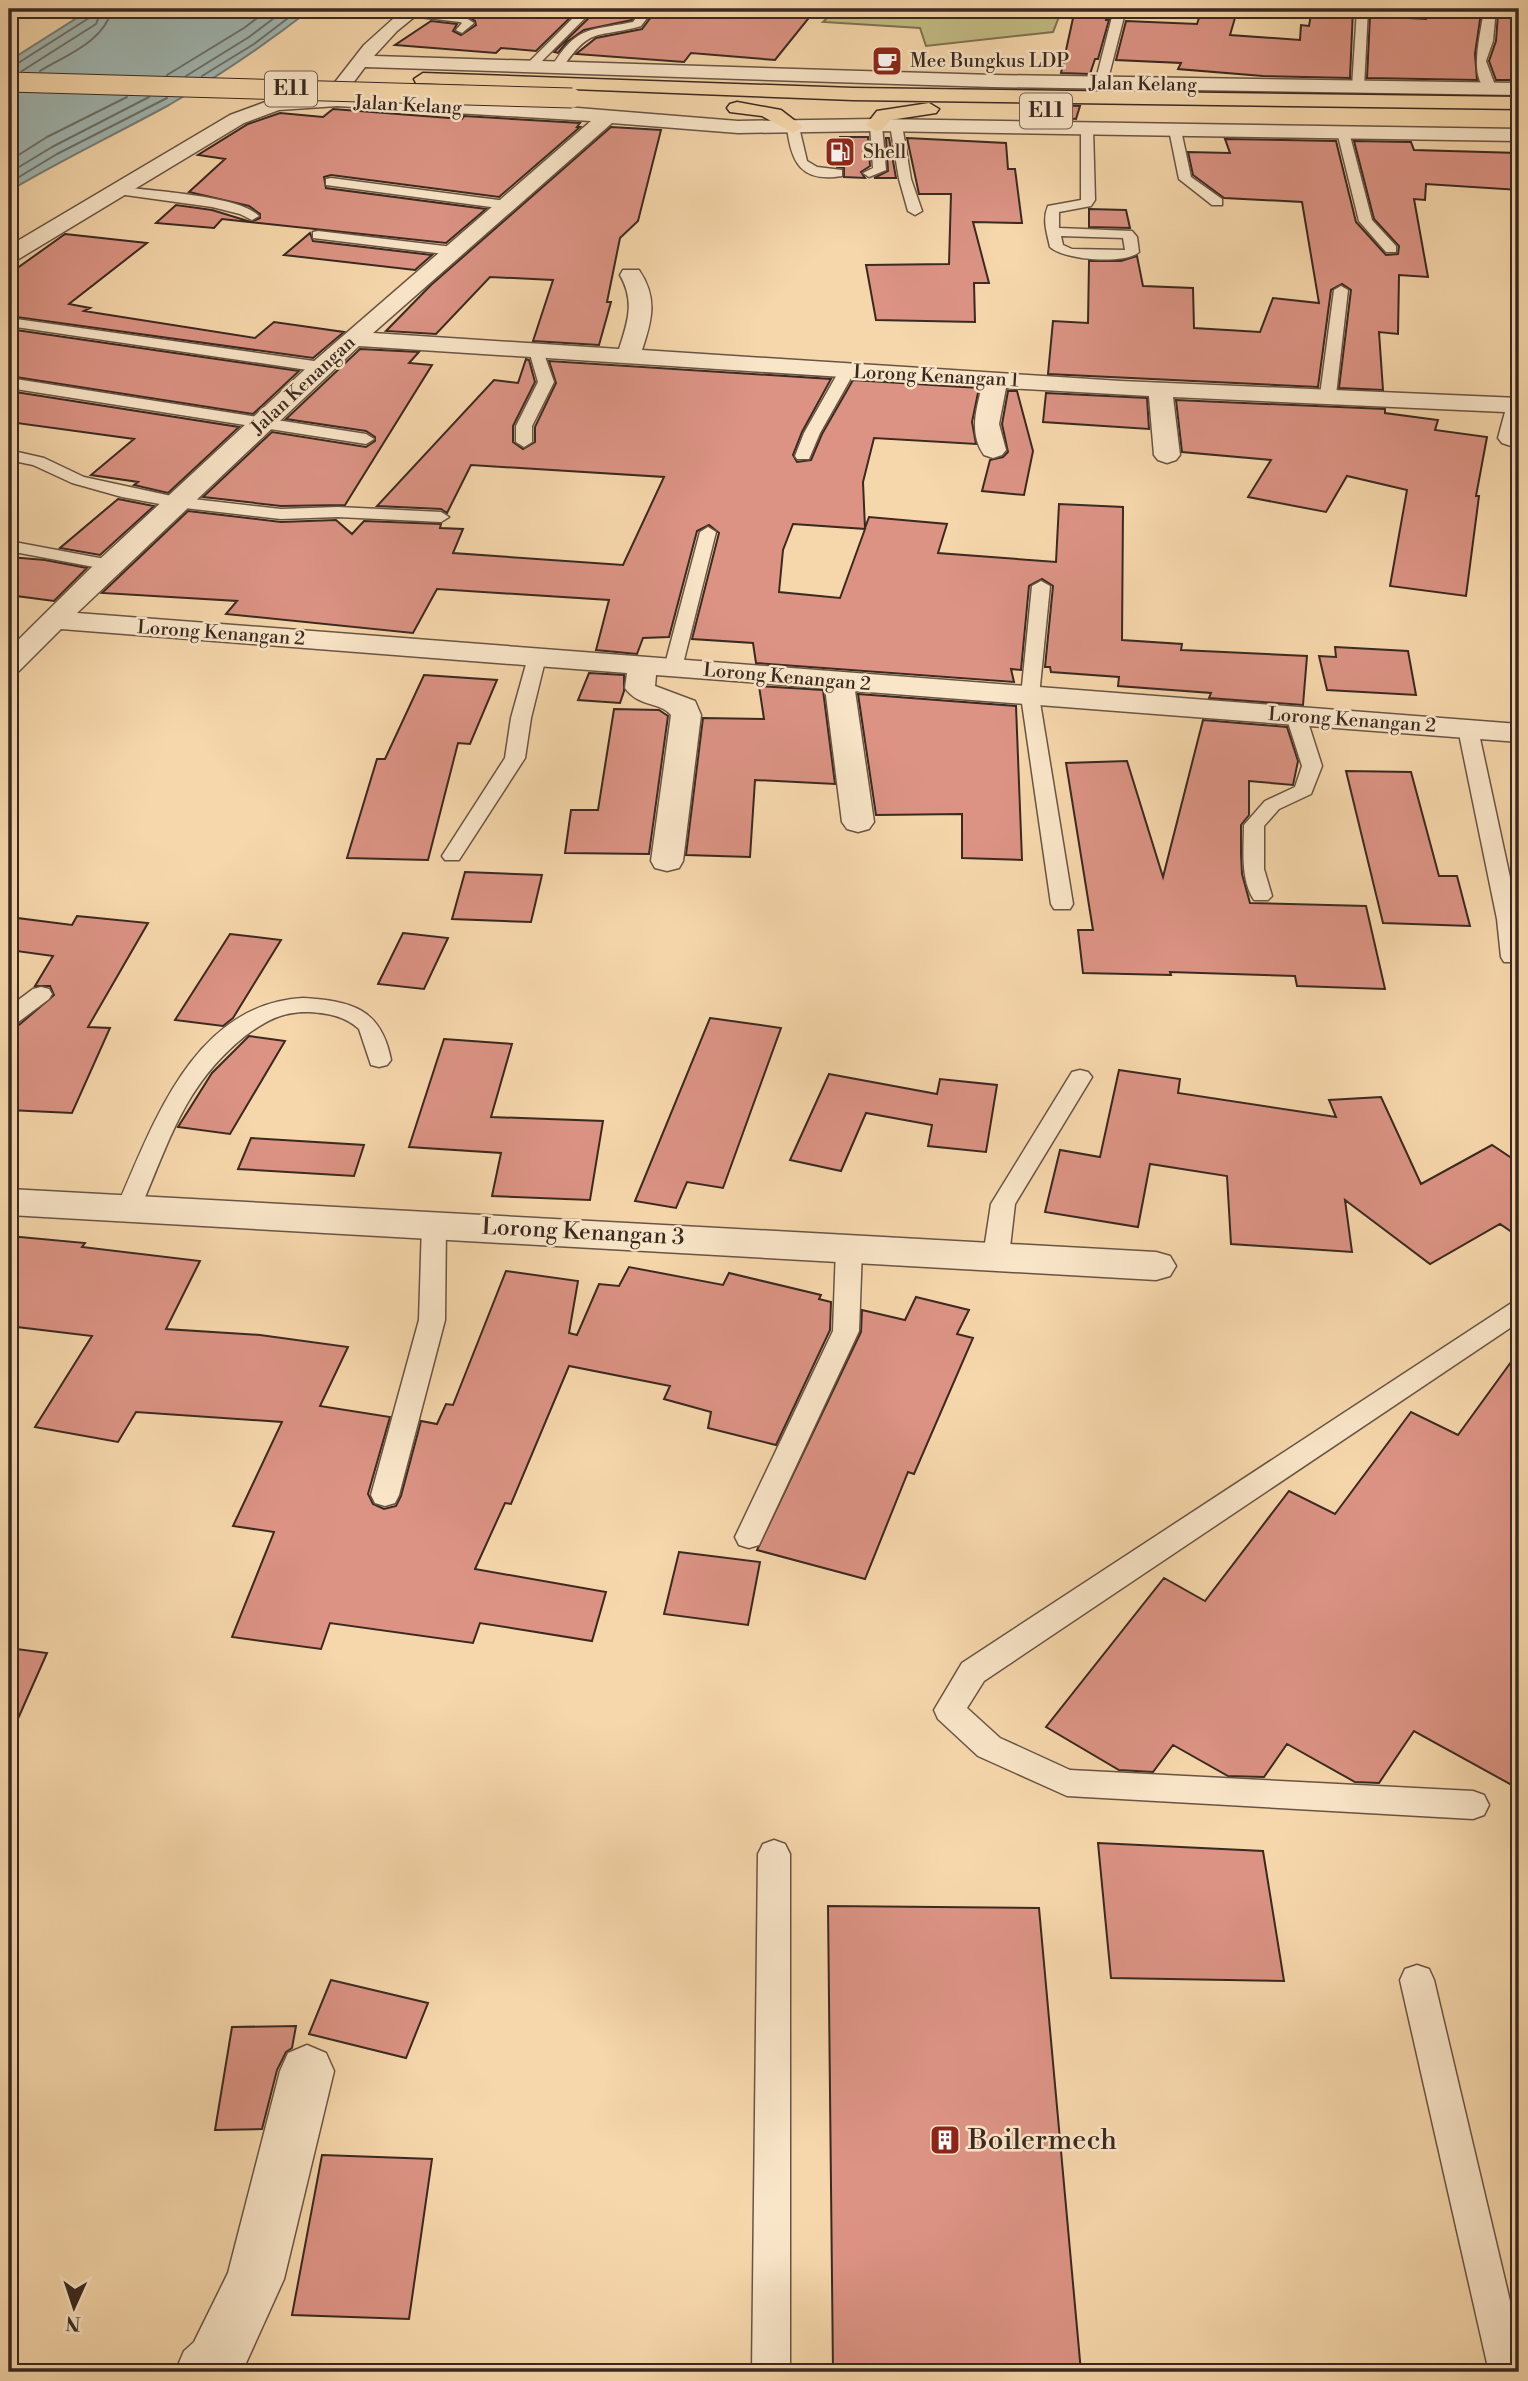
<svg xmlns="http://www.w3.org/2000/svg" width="1528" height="2381" font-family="'Libre Bodoni',serif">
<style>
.green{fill:#c3bc84;stroke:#7e7252;stroke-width:2}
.water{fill:#a0b7b2;stroke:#777e78;stroke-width:2}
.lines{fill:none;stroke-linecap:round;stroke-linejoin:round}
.shore{stroke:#6d706a;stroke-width:2}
.building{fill:#dc9384;stroke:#3a2921;stroke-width:2;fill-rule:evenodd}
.service-casing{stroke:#695444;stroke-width:3}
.minor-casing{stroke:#695444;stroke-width:3}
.motorway-casing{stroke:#3a2921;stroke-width:3}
.service{fill:#f9e5c8;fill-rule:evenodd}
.minor{fill:#f9e5c8;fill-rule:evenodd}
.motorway{fill:#f6d7ab;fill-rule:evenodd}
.motorway-bridge-casing{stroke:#3a2921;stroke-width:21;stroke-linecap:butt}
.motorway-bridge{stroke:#f6d7ab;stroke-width:19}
.labels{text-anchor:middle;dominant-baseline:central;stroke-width:5;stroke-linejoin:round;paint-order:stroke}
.far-poi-label{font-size:19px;fill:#3a2921;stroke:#f9e5c8;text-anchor:start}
.far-street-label{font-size:19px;fill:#3a2921;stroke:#f9e5c8}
.shield{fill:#f9e5c8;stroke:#736153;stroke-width:2}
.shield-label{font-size:21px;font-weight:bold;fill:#3a2921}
.street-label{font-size:23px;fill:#3a2921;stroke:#f9e5c8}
.near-poi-label{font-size:28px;fill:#3a2921;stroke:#f9e5c8;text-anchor:start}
</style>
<rect width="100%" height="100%" fill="#f6d7ab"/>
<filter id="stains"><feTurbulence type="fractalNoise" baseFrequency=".00286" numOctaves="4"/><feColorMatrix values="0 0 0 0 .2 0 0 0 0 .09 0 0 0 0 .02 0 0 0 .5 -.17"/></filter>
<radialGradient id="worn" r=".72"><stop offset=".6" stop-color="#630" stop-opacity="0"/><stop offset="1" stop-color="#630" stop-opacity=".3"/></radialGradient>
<path class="green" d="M837,9H1062L1053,32L926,46L920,28L823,22Z"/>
<path class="water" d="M91,9H311C266,44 219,76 169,105C116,134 61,160 9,191V61Z"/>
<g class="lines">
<path class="shore" d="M9,66L15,65L89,18L93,9
M22,71L96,24L102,9
M40,71C66,55 104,42 112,9
M167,75L244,28L269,9
M186,76L249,37L286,9
M202,76L254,44L300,9
M9,161L47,137L127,97
M9,173L52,147L149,97
M9,183L57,154L167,98"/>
</g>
<path class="building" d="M449,9H579L536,51L501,48L496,53L395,45L431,21L457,24L453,31L461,35L476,25L475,21L464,14L445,11Z
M593,9H640L632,20L584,30L567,42L558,53L554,52L594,13Z
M657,9H816L775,60L691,53L684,62L576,54L596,38L642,29Z
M1075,9H1108L1106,20H1109L1098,59H1095L1090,74L1061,73Z
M1202,9L1237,11L1230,35L1300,40L1301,25L1309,26L1312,9H1353L1350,78L1263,76L1178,69L1181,63L1116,60L1126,21L1197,24Z
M1427,10L1481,13L1475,54L1477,80L1367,78L1370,16L1426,19Z
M1498,14L1519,16V80H1496L1489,61L1496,41Z
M1055,105L1080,106L1076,119L1052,117Z
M333,109L462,119L464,116L580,123L577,127H580L499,197L331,175L324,177L326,188L486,209L446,243L222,219L214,228L156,223L176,205L212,210L251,222L260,218V214L249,206L189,192L225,159L198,155L248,124L280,113L323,117Z
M611,127L661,130L638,221L620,238L607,302H611L599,345L533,341L553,280L490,277L436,334L386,331L431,285Z
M840,137H868L870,166L861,172L865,178L844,177V168L837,167Z
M886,138H889L896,178H874L888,171Z
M907,138L1006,143L1008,169H1015L1022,223L973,222L989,283H974L975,322L876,320L866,265L949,264L951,194H919Z
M1225,139L1336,141L1356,222L1386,255L1398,254L1399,246L1374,219L1354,141L1411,142L1414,150L1519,153V190L1426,184L1425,200L1414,199L1428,277L1399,275L1398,334L1379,332L1383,390L1339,388L1351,290L1342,284L1331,290L1318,387L1048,374L1053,321L1088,323L1089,261H1121L1137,256L1143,286L1193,288L1194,328L1260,332L1273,298L1319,303L1302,202L1224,198L1193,175L1188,152L1230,153Z
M1089,209L1126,210L1130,228L1089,227Z
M310,233L313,241L432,255L415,270L284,255Z
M65,234L147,243L69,304L90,308L84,311L255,338L274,322L344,332L313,358L9,316V274Z
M9,329L299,371L253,414L9,376Z
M360,349L419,352L409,363L432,365L345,505L281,506L203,497L272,432L366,447L375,441V437L366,431L286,419Z
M526,359L529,360L535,382L513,426V442L523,449L535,442V427L556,383L549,361L831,379L802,432L793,455L797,462L811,460L822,434L853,380L979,388L972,422L976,444L874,438L863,482L865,528L869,517L947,524L938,553L1056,562L1059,504L1123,507L1122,640L1182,644L1181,650L1307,656L1303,705L1209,698L1211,693L1118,686L1119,677L1051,672L1050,667H1045L1053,586L1042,579L1029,586L1021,670L1011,669L1014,682L756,663L753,643L692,639L719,533L709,525L697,531L669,637L643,638L637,654L596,650L609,600L437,589L413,633L226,614L237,601L102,593L188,511L281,522L336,520L352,534L364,521L441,524L440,528L463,529L453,553L623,565L664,477L471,465L447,513L441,509L377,506L494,380L518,383ZM793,524L865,529L840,598L779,592L783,550Z
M9,391L239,427L168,493L134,485L138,482L91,475L134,439L9,422Z
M1008,391H1017L1033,451L1024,495L982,491L990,460L1003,457L1008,452L1002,424Z
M1046,393L1147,398L1149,429L1043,422Z
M1176,400L1385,409V413L1438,420L1435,430L1487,437L1476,496H1479L1466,596L1390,586L1407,490L1347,476L1326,512L1248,497L1271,460L1182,452Z
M118,499L154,506L100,555L60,548Z
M9,557L45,560L87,568L54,601L9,595Z
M1335,647L1408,651L1416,695L1327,690L1319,656L1336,657Z
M589,673L624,675V691L620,703L578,700Z
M424,675L497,680L470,744L458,743L428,860L347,858L377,759H385Z
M759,686L823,690L835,784L755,780L750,857L686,855L703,718L764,719Z
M858,694L1016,706L1022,860L962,858V814L876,815Z
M614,709L659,710L668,716L649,854L565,853L571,810H598Z
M1203,720L1287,727L1298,761L1293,785L1249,781V815L1241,825V854L1242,874L1250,903L1366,906L1385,989L1297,986L1295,976L1170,972L1171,975L1083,973L1078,930H1093L1066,763L1127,761L1163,877Z
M1346,771L1411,772L1439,876H1457L1470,926L1383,923Z
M465,872L542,875L531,922L452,919Z
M77,916L148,923L88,1027L110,1028L72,1113L9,1110V1029L19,1025L54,995L50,986H35L53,956L9,950V917L72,925Z
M403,933L448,938L424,989L378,984Z
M230,934L281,940L233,1018L223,1026L175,1020Z
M710,1018L781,1028L723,1188L687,1182L676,1208L635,1201Z
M249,1036L285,1041L230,1134L178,1127L212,1073Z
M444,1039L512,1044L491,1117L603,1121L590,1200L492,1196L501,1153L409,1147Z
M1119,1070L1180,1079L1178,1093L1336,1117L1329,1100L1381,1097L1421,1184L1492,1145L1519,1163V1237L1500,1224L1430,1264L1345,1200L1352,1252L1231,1244L1227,1176L1150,1164L1138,1227L1045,1212L1060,1150L1100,1157Z
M829,1074L937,1094L940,1079L997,1085L986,1152L928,1146L932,1125L866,1113L841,1171L790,1160Z
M251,1138L364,1145L354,1176L238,1169Z
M9,1236L85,1243L82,1247L200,1261L166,1329L260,1335L348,1347L320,1406L390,1417L368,1494L373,1504L384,1509L396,1506L401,1496L421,1421L437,1424L446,1404L453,1405L506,1271L578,1281L569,1333L577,1335L599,1284L619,1286L629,1267L723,1285L729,1273L821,1295L819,1299L831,1302L830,1330L776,1445L708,1428L711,1412L664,1399L670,1386L569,1366L511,1504L505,1503L475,1569L606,1592L592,1641L480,1623L473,1643L330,1623L321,1649L232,1637L274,1532L233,1526L282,1422L136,1412L118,1442L35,1427L92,1336L9,1326Z
M916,1297L969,1310L957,1334L973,1338L914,1474L908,1472L865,1579L757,1550L861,1332L862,1310L905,1320Z
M1519,1351V1789L1414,1731L1379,1783L1355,1782L1287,1744L1264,1777L1228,1776L1173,1745L1153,1772L1119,1770L1046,1727L1164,1578L1205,1601L1289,1491L1335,1514L1411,1412L1458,1435Z
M679,1552L760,1562L748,1625L664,1614Z
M9,1648L47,1653L9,1739Z
M1098,1843L1263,1851L1284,1981L1111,1978Z
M828,1906L1039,1908L1081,2372H833Z
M331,1980L428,2003L406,2058L309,2034Z
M296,2026L292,2048L286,2052L277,2070L262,2129L215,2130L232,2027Z
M322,2155L432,2159L409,2319L292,2315Z"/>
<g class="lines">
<g class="service-casing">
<path id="service" d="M582,9L592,11L534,69H526V65Z
M643,9H654L641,26C596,39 591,25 561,70L551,68C577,25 589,31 633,22Z
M1357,9H1368L1364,87L1358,91L1352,87Z
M1484,9H1496L1493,41L1486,61L1496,88L1490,92C1466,81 1482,30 1484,9Z
M407,10L463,16L474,23L462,33L456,30L462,23L460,22L403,15L401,13Z
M1119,10L1125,13L1107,83L1097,86L1095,83L1113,13Z
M876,121L882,125L886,170L869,177L863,173L873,168L870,125Z
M896,121L902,125L911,179L922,211L915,215L908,211L899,179L890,125Z
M793,123L799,127L807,161L817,167L842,170V176C801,183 791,162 787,127Z
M1087,124L1093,128L1095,200L1091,206L1059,212V228L1132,231L1137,237L1139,252C1125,265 1064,260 1050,247C1047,233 1042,220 1048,206L1081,200V128ZM1061,236L1123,238L1125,250L1072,249L1063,245Z
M1175,126L1181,130L1191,177L1222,199V205H1212L1179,179L1169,130Z
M1343,128L1349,132L1372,220L1396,246V252H1386L1359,221L1337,132Z
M331,178L506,201L513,205L506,209L326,185V179Z
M116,186C147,191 239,195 259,216L252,220L240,214L212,207L111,193L109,190Z
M318,231L453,247L460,251L453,255L313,238V232Z
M1341,286L1348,290L1336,395L1328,400L1320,395L1334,290Z
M9,318L321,362L329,367L321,372L9,326Z
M536,347L543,351L554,382L532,426V442L524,447L516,442V426L538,382L529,351Z
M847,366L855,371L820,433L809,459H797L795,456L804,433L839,371Z
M9,378L366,434L374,439L366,444L9,388Z
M9,450L44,458L84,477L176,497L281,509L338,507L441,512L449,517L441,522L338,517L281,519L176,507L122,497L72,483L33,465L9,460Z
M708,527L716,532L682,668L673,674L666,672L664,668L700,532Z
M9,541L110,560L119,565L110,570L9,551Z
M1041,581L1050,586L1039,696L1073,904L1070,909H1054L1051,904L1021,696L1032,586Z
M537,651L546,657L531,718L525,758L459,860H445L442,856L505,758L511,718L528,657Z
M1296,710L1306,716L1322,766L1311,794L1279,809L1264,826V869L1272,896L1268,900H1254C1240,879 1244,849 1244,825L1265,801L1295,787L1302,766L1286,716Z
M1468,723L1478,729L1519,919V962H1504L1501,957L1497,919L1458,729Z
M41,987L49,989L52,994L49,999L17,1023L9,1025V1007L33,989Z
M303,998C351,1001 381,1008 391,1060L387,1065L379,1067L371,1065L359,1029C345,1016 327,1013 309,1012C283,1011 265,1021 245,1036C184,1085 170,1140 140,1209L137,1215L128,1217L119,1215L116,1209C153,1125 193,1004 303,998Z
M1080,1070L1088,1072L1092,1077L1015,1204L1009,1256L1005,1262L996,1265L987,1262L983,1256L991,1204L1072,1072Z
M434,1216L443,1218L446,1224L445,1320L399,1495L395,1503L385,1506L375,1503L371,1495L419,1320L422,1224L425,1218Z
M849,1239L858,1242L862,1248L859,1331L759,1545L749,1548L739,1545L735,1537L833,1331L836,1248L840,1242Z
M1519,1301V1322L984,1681L967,1708L1000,1738L1070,1770L1473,1791L1484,1795L1489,1805L1484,1815L1473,1819L1067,1796L978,1756L938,1719L934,1710L962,1663L1510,1304Z
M774,1840L785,1844L790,1854V2372H752L758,1854L763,1844Z
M1417,1965L1429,1969L1434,1980L1519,2339V2372H1489L1400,1980L1405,1969Z"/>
</g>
<g class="minor-casing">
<path id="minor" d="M404,9H424L397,31L374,56L993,75L1519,83V95L993,87L365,67L344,95L553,106L738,121L876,119L1519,129V141L876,131L738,133L612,123L373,333L619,349C628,322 635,301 620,275L623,270H639C658,298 652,320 642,350L1121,381L1519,398V443L1511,446L1502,443L1498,438L1505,412L1173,397L1180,455L1176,460L1167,463L1158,460L1154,455L1149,396L1006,388L999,424L1006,450L1002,455L993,458L984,455C969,434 976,410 982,386L359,346L77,613L1519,724V742L855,691L874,822L869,829L858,832L847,829L842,822L825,688L656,675L655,686L695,701L701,715L683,861L679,868L667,871L655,868L651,861L671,715C661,702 638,707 625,688L627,673L61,629L19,671L9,674V649L100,559L313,362L591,121L337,106L279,110L244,123L17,260L9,261V246L230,115L276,98L325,95L364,45Z
M9,1189L1156,1252L1170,1256L1176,1266L1170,1276L1156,1280L9,1215Z
M307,2045L326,2053L334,2071L284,2279L242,2372H175L184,2351L194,2342L228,2273L280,2071L288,2053Z"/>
</g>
<g class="motorway-casing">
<path id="motorway" d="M423,73L853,88L1519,97V109L853,100L416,83L414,79Z
M737,102L781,110L803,127L793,133L762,116L730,112L727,108L730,104Z
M929,103L939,109L936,113L890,120L883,129L876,131L866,125L877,111Z"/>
</g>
<use href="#service" class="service"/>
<use href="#minor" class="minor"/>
<use href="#motorway" class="motorway"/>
<g class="motorway-bridge-casing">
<path id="motorway-bridge" d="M9,82L572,98"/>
</g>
<use href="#motorway-bridge" class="motorway-bridge"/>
</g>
<defs>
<g id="cafe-square" transform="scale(1.575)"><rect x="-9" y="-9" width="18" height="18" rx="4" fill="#8f2418" stroke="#f9e5c8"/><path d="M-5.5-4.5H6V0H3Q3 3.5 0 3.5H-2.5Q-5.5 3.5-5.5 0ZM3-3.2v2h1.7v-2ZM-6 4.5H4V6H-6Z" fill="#fff"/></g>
<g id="fuel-square" transform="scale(1.575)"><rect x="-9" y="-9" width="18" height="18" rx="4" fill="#8f2418" stroke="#f9e5c8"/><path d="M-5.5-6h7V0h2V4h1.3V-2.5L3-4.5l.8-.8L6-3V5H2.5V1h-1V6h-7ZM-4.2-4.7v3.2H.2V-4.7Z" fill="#fff"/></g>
<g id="building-square" transform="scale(1.575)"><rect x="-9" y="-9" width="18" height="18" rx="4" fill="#8f2418" stroke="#f9e5c8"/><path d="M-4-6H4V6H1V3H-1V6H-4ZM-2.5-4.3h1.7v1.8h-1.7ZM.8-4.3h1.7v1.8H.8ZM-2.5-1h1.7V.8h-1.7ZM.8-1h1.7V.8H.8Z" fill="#fff"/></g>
</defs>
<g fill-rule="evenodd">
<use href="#cafe-square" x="887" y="61"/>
<use href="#fuel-square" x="840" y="152"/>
<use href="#building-square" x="945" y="2140"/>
</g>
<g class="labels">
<g class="far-poi-label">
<text x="910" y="61">Mee Bungkus LDP</text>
<text x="863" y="152">Shell</text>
</g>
<g class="far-street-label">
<text transform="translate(1143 84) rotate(1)">Jalan Kelang</text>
<text transform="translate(408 105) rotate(3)">Jalan Kelang</text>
<text transform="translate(936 376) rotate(3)">Lorong Kenangan 1</text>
<text transform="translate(303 385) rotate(-43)">Jalan Kenangan</text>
<text transform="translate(221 633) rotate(4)">Lorong Kenangan 2</text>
<text transform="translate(787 677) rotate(5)">Lorong Kenangan 2</text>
<text transform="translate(1352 720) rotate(4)">Lorong Kenangan 2</text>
</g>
<g class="shield">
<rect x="265" y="71.5" width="52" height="35" rx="5"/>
<rect x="1020" y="93.5" width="52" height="35" rx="5"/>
</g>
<g class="shield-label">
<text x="291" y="89">E11</text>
<text x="1046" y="111">E11</text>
</g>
<g class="street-label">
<text transform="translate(583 1232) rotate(3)">Lorong Kenangan 3</text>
</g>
<g class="near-poi-label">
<text x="968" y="2140">Boilermech</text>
</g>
</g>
<rect width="1528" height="2381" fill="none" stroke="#f6d7ab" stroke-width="35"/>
<rect x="10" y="10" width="1507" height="2360" fill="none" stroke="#3a2921" stroke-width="3.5"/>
<rect x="18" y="18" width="1493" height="2346" fill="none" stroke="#3a2921" stroke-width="2"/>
<g transform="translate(74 2307) rotate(183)" stroke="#f9e5c8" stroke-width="5" paint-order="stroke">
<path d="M0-5L12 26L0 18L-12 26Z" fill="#3a2921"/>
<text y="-10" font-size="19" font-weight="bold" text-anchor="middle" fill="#3a2921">N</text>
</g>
<rect width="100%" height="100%" filter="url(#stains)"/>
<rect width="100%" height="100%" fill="url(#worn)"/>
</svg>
